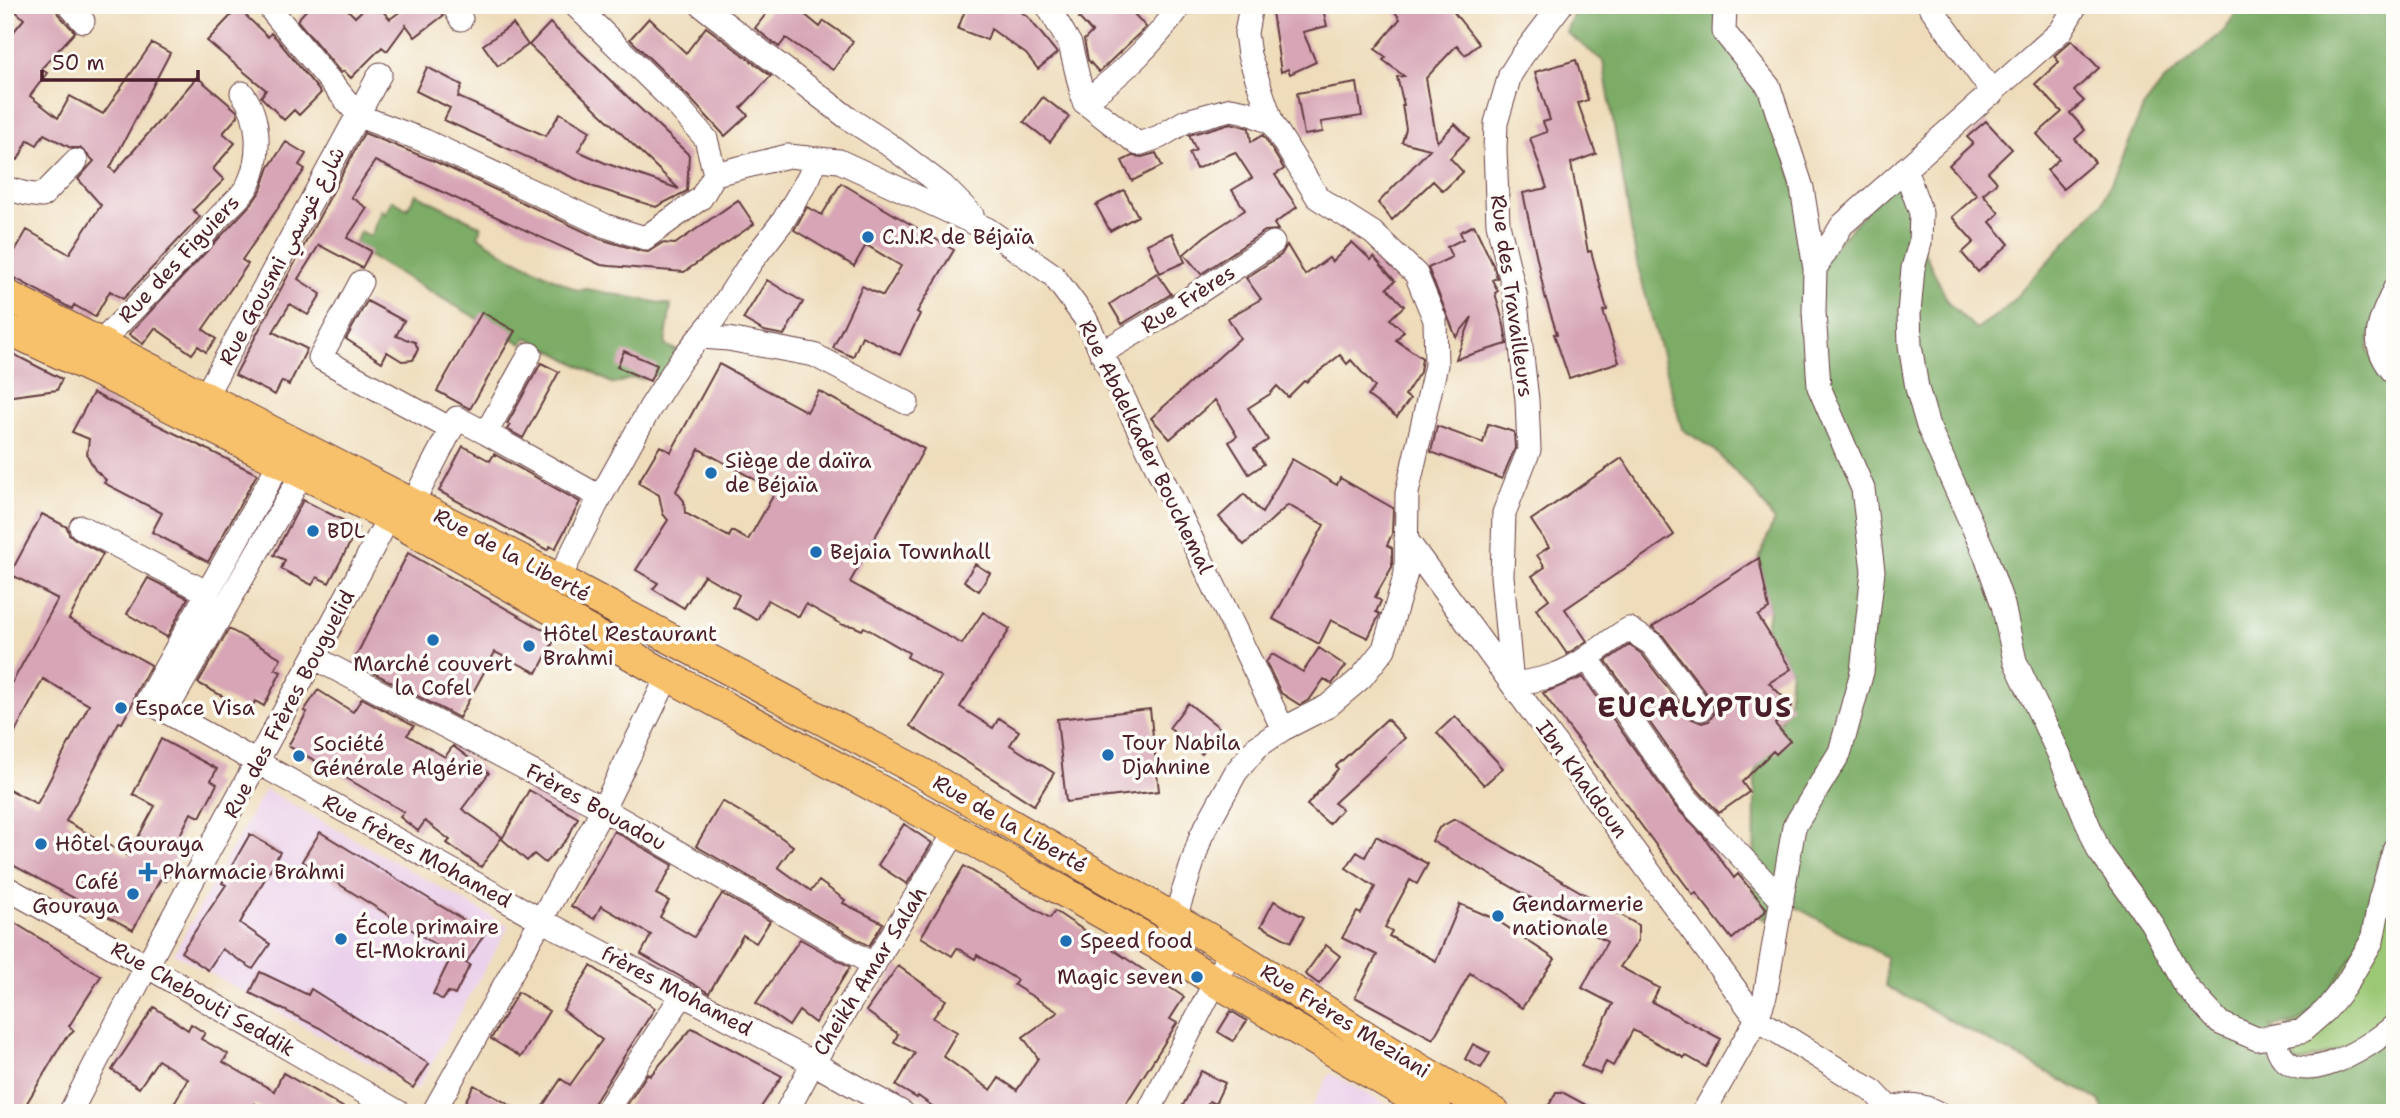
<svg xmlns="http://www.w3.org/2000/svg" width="2400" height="1118" font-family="'Shantell Sans','Playpen Sans Arabic',sans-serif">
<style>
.built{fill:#ebd1eb}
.green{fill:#9bc875;stroke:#727450;stroke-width:2}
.forest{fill:#7cac66;stroke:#636648;stroke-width:2}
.building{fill:#d7a5b6;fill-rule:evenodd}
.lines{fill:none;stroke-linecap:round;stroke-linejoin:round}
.minor-casing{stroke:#633b40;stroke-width:25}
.major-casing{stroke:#633b40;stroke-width:32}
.minor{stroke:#fff;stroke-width:23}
.major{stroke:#f7c06b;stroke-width:30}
.poi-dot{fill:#1f6fb2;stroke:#fdfcf7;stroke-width:2.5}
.labels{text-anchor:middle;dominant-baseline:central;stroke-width:7;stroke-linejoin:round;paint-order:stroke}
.poi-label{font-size:21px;fill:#4a1f2b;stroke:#fdfcf7;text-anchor:start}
.street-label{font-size:21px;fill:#4a1f2b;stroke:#fdfcf7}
.district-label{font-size:28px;font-weight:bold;letter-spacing:2px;fill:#4a1f2b;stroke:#fdfcf7}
</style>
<rect width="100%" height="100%" fill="#fdfcf7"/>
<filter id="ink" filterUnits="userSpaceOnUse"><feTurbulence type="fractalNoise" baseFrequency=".0143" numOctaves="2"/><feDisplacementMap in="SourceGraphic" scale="14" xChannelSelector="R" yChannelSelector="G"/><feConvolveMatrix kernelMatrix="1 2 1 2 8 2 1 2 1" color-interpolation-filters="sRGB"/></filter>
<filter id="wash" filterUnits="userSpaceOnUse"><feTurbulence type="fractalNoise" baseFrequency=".00686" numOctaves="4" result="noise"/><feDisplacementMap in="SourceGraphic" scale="28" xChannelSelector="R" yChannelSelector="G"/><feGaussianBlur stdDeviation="1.57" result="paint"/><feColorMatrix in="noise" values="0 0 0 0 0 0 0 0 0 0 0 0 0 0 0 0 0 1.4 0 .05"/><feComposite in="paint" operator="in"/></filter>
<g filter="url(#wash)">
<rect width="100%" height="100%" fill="#eedcba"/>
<path class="built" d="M265,789L509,926L417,1090L174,953Z
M1330,1073L1402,1113H1308Z"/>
<path class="green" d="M2395,848V1019L2363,1042L2299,1063L2278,1045Z"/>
<path class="forest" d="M1577,5H1725L1724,32L1769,87L1815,268L1905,169L1920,243L1949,304L1976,329L2004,310L2102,203L2143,108L2163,82L2224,31L2241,5H2395V272L2372,324L2368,350L2377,368L2395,389V821L2367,933L2322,1002L2298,1022L2271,1027L2301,1068L2395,1025V1113H2105L2099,1100L1886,986V957L1783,900L1767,920L1754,914L1755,776L1763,753L1788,706L1791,669L1766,629L1769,609L1759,559L1774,520L1755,492L1713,449L1682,429L1637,263L1603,61L1566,32Z
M416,194L481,226L478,236L507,255L577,290L587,289L671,305L665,345L680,352L663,378L649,372L644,379L633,378L613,384L527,337L522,344L353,247L360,232L371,236L381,210L385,214L392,200L407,209Z"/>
<g id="blocks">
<path class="building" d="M9,5H55L58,14L75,32L41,69L47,73L30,96L58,118L70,96L103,114L152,43L170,53L110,168L115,172L197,77L237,111L238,116L223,133L235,143L213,169L224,180L193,210L200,217L123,299L110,291L95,317L74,305L72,309L5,273V268L27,230L69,254L101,205L78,179L94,161L80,148H71L44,134L37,145L28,140L18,160L5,153V42L24,19Z
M311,5H343L355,17L368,5H377L390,19L409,5H439L443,16L415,37L406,25L387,51L382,47L351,78L344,71L341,73L297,20Z
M773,5H793L820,27L824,21L853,41L833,70L786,38L779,47L755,28Z
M967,5H1012L1028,17L1057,53L1038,69L1026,54L991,29L987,40L958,29Z
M1094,5H1126L1146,27L1099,72L1088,60L1084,40L1092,32L1079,18Z
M1271,5H1322L1327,26L1303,32L1316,62L1290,74L1288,69L1281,72Z
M1390,5H1448L1479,44L1465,55L1457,45L1426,78L1437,142L1455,124L1469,138L1450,158L1463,172L1443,191L1433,181L1392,220L1378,203L1430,149L1402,142L1406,129L1402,105H1404L1397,77L1404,76L1383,60L1386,57L1375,49L1400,19Z
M238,8L268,37L271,33L276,38L321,93L299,115L294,110L284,120L261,97L266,90L207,41Z
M649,18L686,53L706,27L771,76L741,108L748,115L725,136L687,95L630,39Z
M550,23L689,155L687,191L656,207L594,187L444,120L450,108L416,91L427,67L462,85L458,97L546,136L560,113L590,131L578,151L605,163L679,189L529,45Z
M513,24L528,45L498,66L483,45Z
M2072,40L2099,68L2074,91L2084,101L2070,113L2085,130L2075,139L2095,162L2063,189L2047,170L2059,159L2037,134L2062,112L2035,84L2059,62L2054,56Z
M1576,60L1588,100L1578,103L1596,154L1571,163L1588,252L1591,251L1607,310L1603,311L1619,362L1569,378L1554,334H1557L1545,296L1523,193L1547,188L1530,138L1547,132L1543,122L1550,120L1535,72Z
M1357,83L1362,116L1321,122L1323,132L1304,135L1297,93Z
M1043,97L1069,117L1050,142L1024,122Z
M1986,121L2012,149L1988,172L1997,182L1983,194L1999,213L1990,222L2009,244L1978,272L1962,253L1974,242L1952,217L1977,195L1949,165L1973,143L1967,137Z
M1231,123L1249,128L1251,142L1263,135L1284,169L1275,175L1297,207L1274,224L1278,230L1265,231L1201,274L1184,254L1205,236L1245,210L1232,190L1252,178L1235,152L1196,169L1189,153L1196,150L1189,135Z
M364,133L434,161L600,239L641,251L648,252L662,243L675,244L738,200L754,224L684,272L610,266L601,265L375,161L351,197L367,208L347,238L371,251L362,268L319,245L298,279L321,294L308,315L290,304L273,332L307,349L289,385L282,381L275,395L235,375Z
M286,142L306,154L299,165L305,169L242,260L248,264L203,329L216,339L206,352L198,346L192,354L155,328L143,344L129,334L253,202L261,190L269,167Z
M1156,153L1162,166L1132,181L1122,161L1132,156L1142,157Z
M841,183L954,250L917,312L920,314L900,355L862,336L853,357L833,348L862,286L883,296L901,266L866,245L854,266L794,230L807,207L822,215Z
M1124,190L1138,216L1110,231L1096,205Z
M1474,225L1494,267L1497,278L1492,280L1498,291L1495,293L1504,325L1507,344L1456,359L1472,317L1456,337L1428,268L1452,257L1447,247L1463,239L1460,232Z
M1172,233L1185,262L1160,273L1147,244Z
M1352,242L1371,260L1374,257L1395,281L1387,288L1404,306L1390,319L1404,331L1396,340L1422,358L1420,372L1405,395L1410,399L1397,417L1368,396L1375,387L1351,360L1347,364L1340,355L1306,382L1304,381L1288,397L1277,386L1270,394L1248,408L1268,440L1254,449L1264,464L1249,474L1229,442L1237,436L1215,400L1170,439L1151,418L1240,338L1228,318L1261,299L1246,278L1281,255L1287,245L1305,275L1329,258L1332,262Z
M1157,273L1171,294L1122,324L1110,304Z
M767,280L803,302L784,335L764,331L743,319Z
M367,301L404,321L396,336L415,342L418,349L413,360L402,361L387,352L382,362L346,339Z
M482,312L515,331L470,409L437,391Z
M624,351L657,365L650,381L617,367Z
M11,353L62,379L57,390L5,397V364Z
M541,363L559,372L523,438L507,429L510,425L507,424Z
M719,364L807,412L819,391L924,449L850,582L962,644L983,612L1010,629L960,707L993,728L999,718L1019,731L1010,745L1054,773L1034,805L910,726L941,677L907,657L909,653L864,627L862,630L853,626L843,625L806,604L799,617L768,600L757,620L733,607L739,595L704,575L684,608L653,589L658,583L636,570L668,520L663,514L659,495L638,483L660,446L671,452ZM699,449L776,491L748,540L732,531L729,537L685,513L684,501L676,491Z
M93,393L257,474L208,562L152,532L162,513L104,483L106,480L95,470L87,455L89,439L72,432Z
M1488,424L1514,432L1515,448L1502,479L1431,452L1437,426L1483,443Z
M463,446L490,461L494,454L580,502L555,549L550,546L547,550L439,491Z
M1622,458L1674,535L1565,609L1587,641L1567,654L1536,609L1549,599L1532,576L1545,567L1537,555L1549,547L1531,520Z
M1292,459L1337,485L1340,478L1393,508L1392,534L1387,545L1392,548V567L1375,597L1381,601L1376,612L1380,614L1368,638L1331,620L1319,644L1273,619L1324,525L1288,505L1244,545L1219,517L1244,494L1262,513Z
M303,500L358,528L329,583L317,577L312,585L281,569L285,560L274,555Z
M42,514L67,527L69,534L75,539L103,554L69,619L151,665L135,694L133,703L122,723L119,722L66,821L128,856L155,806L133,794L161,739L217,769L211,780L217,784L200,817L191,813L173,849L181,853L166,881L161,878L133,930L5,861V787L37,804L89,705L43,679L5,751V679L12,683L58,599L10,574Z
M408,553L556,637L537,673L495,652L459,718L353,662Z
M1759,558L1769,609L1758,616L1791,669L1769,683L1792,706L1775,724L1790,741L1776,754L1773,751L1742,782L1749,792L1719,813L1697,789L1606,661L1629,645L1642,654L1690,718L1702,723L1709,721L1714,714L1712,701L1663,636L1652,627Z
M975,564L990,573L979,591L964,581Z
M148,578L188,598L167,637L127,614Z
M229,629L281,658L275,669L281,672L264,706L255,701L250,711L198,683Z
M1319,648L1346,666L1332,684L1324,679L1310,699L1300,705L1281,693L1266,662L1272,654L1303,672Z
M1583,677L1675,806L1704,837L1734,878L1738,874L1766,908L1765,912L1732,939L1696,893L1693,895L1543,693Z
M318,690L353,712L362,698L414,726L407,735L445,757L453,746L489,773L462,809L502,837L481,867L447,843L450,840L425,821L418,831L400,817L404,812L331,769L288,746L307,712L304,711Z
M1188,703L1221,729L1202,754L1169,728Z
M1150,709L1159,791L1066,802L1057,719Z
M1455,716L1503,768L1484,785L1437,733Z
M1387,719L1405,738L1334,803L1342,809L1329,824L1307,805L1338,769L1336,766Z
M529,790L578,818L567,839L545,863L534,854L527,861L502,839Z
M722,801L768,828L793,846L778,867L811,891L819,881L845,900L843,903L883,923L869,946L696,846Z
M1455,819L1638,925V941L1620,967L1659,988L1652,1002L1721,1039L1706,1067L1685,1055L1684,1058L1633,1030L1613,1066L1606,1062L1600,1074L1581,1066L1613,1004L1582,988L1607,942L1432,841L1439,828Z
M904,824L932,843L907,884L878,865Z
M614,831L673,865L656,894L669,901L660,917L694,937L722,894L770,921L756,943L743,935L709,993L641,954L651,935L601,906L594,919L571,906Z
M320,832L485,933L466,963L470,965L455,995L448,992L443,1000L433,994L452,955L302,861Z
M250,834L280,852L240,923L270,944L253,969L222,949L208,970L181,952L226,885L222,883Z
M1376,836L1428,864L1417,884L1410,880L1385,927L1392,931L1389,936L1436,961L1460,904L1495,919L1555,959L1522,1008L1470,973L1433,1039L1355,997L1377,955L1342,938L1357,912L1361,914L1375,887L1346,868L1357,852L1365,857Z
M964,866L1050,918L1055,911L1184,997L1170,1019L1177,1023L1120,1113H942L918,1096L917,1098L896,1086L915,1053L894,1042L898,1034L866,1011L898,966L946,1000L933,1018L957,1032L943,1056L991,1090L999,1078L1017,1090L1038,1058L1023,1037L1058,1012L1014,985L1017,980L977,955L975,959L957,948L952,956L921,937Z
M1274,901L1304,917L1291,942L1261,926Z
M5,917L101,976L69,1026L74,1031L64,1040L21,1113H15L5,1107Z
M800,939L850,967L815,1023L799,1011L789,1026L756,1003Z
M1326,945L1340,956L1319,984L1305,974Z
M591,966L655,1008L593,1105L591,1113H538L561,1079L570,1085L602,1040L563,1010Z
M260,972L308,995L311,989L429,1064L413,1088L320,1028L250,993Z
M518,992L549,1011L521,1057L491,1039Z
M154,1007L188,1030L191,1024L205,1033L201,1039L228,1054L223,1062L274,1091L283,1073L353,1113H270L255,1104L250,1113H169L188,1079L158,1060L139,1088L112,1070Z
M1231,1011L1247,1021L1233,1041L1218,1032Z
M692,1028L782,1076L757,1113H622L647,1074L650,1076Z
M1473,1044L1490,1053L1481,1068L1465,1059Z
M1201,1071L1225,1083L1215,1104L1209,1101L1203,1113H1193L1182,1107Z
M474,1085L524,1113H459Z
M1556,1092H1562L1601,1113H1545Z"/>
</g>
</g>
<g filter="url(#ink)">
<use href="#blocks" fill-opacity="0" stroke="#633b40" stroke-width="2"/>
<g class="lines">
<g class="minor-casing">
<path id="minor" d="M69,5L83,21
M453,5L461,19
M701,5L848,118L888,144L943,186L972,215
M1047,5L1070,44L1084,102
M1251,5L1246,33L1249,55L1272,123
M1561,5L1522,56L1510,75L1496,123L1495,149L1498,224L1515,294L1527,400L1529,450L1504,513L1502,576L1512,684C1542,680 1563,675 1588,657C1602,648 1614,637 1629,629L1652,644L1701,709
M1725,5L1724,32L1769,87L1802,188L1815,269
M1929,5L1993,93
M272,11L359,116L425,141L606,226L645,238L701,198L715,174L706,139L677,105L575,5
M1084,102L1138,144L1159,137L1186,121L1231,109L1246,112L1272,123L1318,198L1373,233L1416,274L1435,320L1436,365L1407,493L1406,573L1384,649L1361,678L1328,706L1283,729L1257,747L1236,772L1201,836L1175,918L1168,932
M1084,102C1124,72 1152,45 1181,5
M1905,169L1921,213L1920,243L1913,268L1909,313L1910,345L1917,388L1928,426L1985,554L2003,605L2015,661L2059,754L2099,851L2151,922L2186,986L2220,1023L2257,1039L2302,1031L2326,1010L2345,986L2372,941L2380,899L2395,848
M715,174L788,156L839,161L987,229L1053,275L1085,318L1283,729
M5,188L27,194L42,196L76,161
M361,282L320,358L451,429
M2395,288C2379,323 2367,342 2395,374
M701,337L728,339L814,355L907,403
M101,342C141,301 182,261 219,217C228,207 242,197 248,185C261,158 261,117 242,93
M1101,353L1155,321L1273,243
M530,354L486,433L600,497
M206,395L380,74
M280,462L147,701L541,920L813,1063L903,1113
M421,487L457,418L486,433
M81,527L208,593
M1406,539L1757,1019L1873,1091L1890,1109V1113
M559,579L596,505L650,408L680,361L712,322L751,262L783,221L809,177L816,159
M315,658L603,809L874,965
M1587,658L1686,798L1782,900
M166,711L302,474
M5,887L145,965L400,1113
M2275,1036C2283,1102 2368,1049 2395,1025
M1890,1109C1908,1103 1921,1104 1938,1113
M70,1113C172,912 284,716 389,517
M433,1113L603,809L668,676
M605,1113L683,994
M786,1113L813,1063L956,831
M1148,1113L1231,951
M1703,1113L1757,1019L1765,996L1794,827L1840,752L1862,672L1873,571L1863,489L1819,387L1814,312L1815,269L1842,225L2061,31L2076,5"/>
</g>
<g class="major-casing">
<path id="major" d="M5,294L559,579L922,773L1231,951L1388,1050L1495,1113
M5,328L129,386L389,517L668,676L956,831L1160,946L1216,982L1438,1113"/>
</g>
<use href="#minor" class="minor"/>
<use href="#major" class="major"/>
</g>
</g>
<g class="poi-dot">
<circle cx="868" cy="237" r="7"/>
<circle cx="711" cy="473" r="7"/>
<circle cx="313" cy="531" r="7"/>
<circle cx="816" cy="552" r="7"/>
<circle cx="433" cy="640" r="7"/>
<circle cx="529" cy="646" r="7"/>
<circle cx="121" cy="708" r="7"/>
<circle cx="1108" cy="755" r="7"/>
<circle cx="299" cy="756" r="7"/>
<circle cx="41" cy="844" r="7"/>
<path d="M144.5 861.5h7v7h7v7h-7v7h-7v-7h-7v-7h7z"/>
<circle cx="133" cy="894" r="7"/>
<circle cx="1498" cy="916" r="7"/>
<circle cx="341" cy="939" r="7"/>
<circle cx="1066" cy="941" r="7"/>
<circle cx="1197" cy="977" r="7"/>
</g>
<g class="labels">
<g class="poi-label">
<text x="882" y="237">C.N.R de Béjaïa</text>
<text x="725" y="461">Siège de daïra<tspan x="725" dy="24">de Béjaïa</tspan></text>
<text x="327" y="531">BDL</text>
<text x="830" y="552">Bejaia Townhall</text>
<text x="543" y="634">Hôtel Restaurant<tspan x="543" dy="24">Brahmi</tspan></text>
<text x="433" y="664" text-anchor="middle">Marché couvert<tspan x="433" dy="24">la Cofel</tspan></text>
<text x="135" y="708">Espace Visa</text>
<text x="1122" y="743">Tour Nabila<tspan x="1122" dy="24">Djahnine</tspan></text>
<text x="313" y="744">Société<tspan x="313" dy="24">Générale Algérie</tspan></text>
<text x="55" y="844">Hôtel Gouraya</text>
<text x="162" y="872">Pharmacie Brahmi</text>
<text x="119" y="882" text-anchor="end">Café<tspan x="119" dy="24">Gouraya</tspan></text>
<text x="1512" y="904">Gendarmerie<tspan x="1512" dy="24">nationale</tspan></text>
<text x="355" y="927">École primaire<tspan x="355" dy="24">El-Mokrani</tspan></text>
<text x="1080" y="941">Speed food</text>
<text x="1183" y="977" text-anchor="end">Magic seven</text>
</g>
<g class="street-label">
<text transform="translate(282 256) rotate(-62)">Rue Gousmi شارع غوسمي</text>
<text transform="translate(179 259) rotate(-47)">Rue des Figuiers</text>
<text transform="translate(1512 296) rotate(82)">Rue des Travailleurs</text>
<text transform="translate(1188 299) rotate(-33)">Rue Frères</text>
<text transform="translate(1146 447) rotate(64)">Rue Abdelkader Bouchemal</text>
<text transform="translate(512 555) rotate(28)">Rue de la Liberté</text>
<text transform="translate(289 704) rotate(-62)">Rue des Frères Bouguelid</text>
<text transform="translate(1582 779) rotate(54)">Ibn Khaldoun</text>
<text transform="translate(596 807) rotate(29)">Frères Bouadou</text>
<text transform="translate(1010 824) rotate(30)">Rue de la Liberté</text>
<text transform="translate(417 851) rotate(29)">Rue frères Mohamed</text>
<text transform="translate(870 971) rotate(-58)">Cheikh Amar Salah</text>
<text transform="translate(677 991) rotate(28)">frères Mohamed</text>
<text transform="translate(203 999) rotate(30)">Rue Chebouti Seddik</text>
<text transform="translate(1345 1021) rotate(32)">Rue Frères Meziani</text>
</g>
<g class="district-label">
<text x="1695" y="707">EUCALYPTUS</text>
</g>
</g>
<rect width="2400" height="1118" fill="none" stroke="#fdfcf7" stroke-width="28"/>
<path d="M42 70v10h156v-10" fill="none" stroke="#4a1f2b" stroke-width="3.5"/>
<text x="52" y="70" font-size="21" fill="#4a1f2b" stroke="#fdfcf7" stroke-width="5" paint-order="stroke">50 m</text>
</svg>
